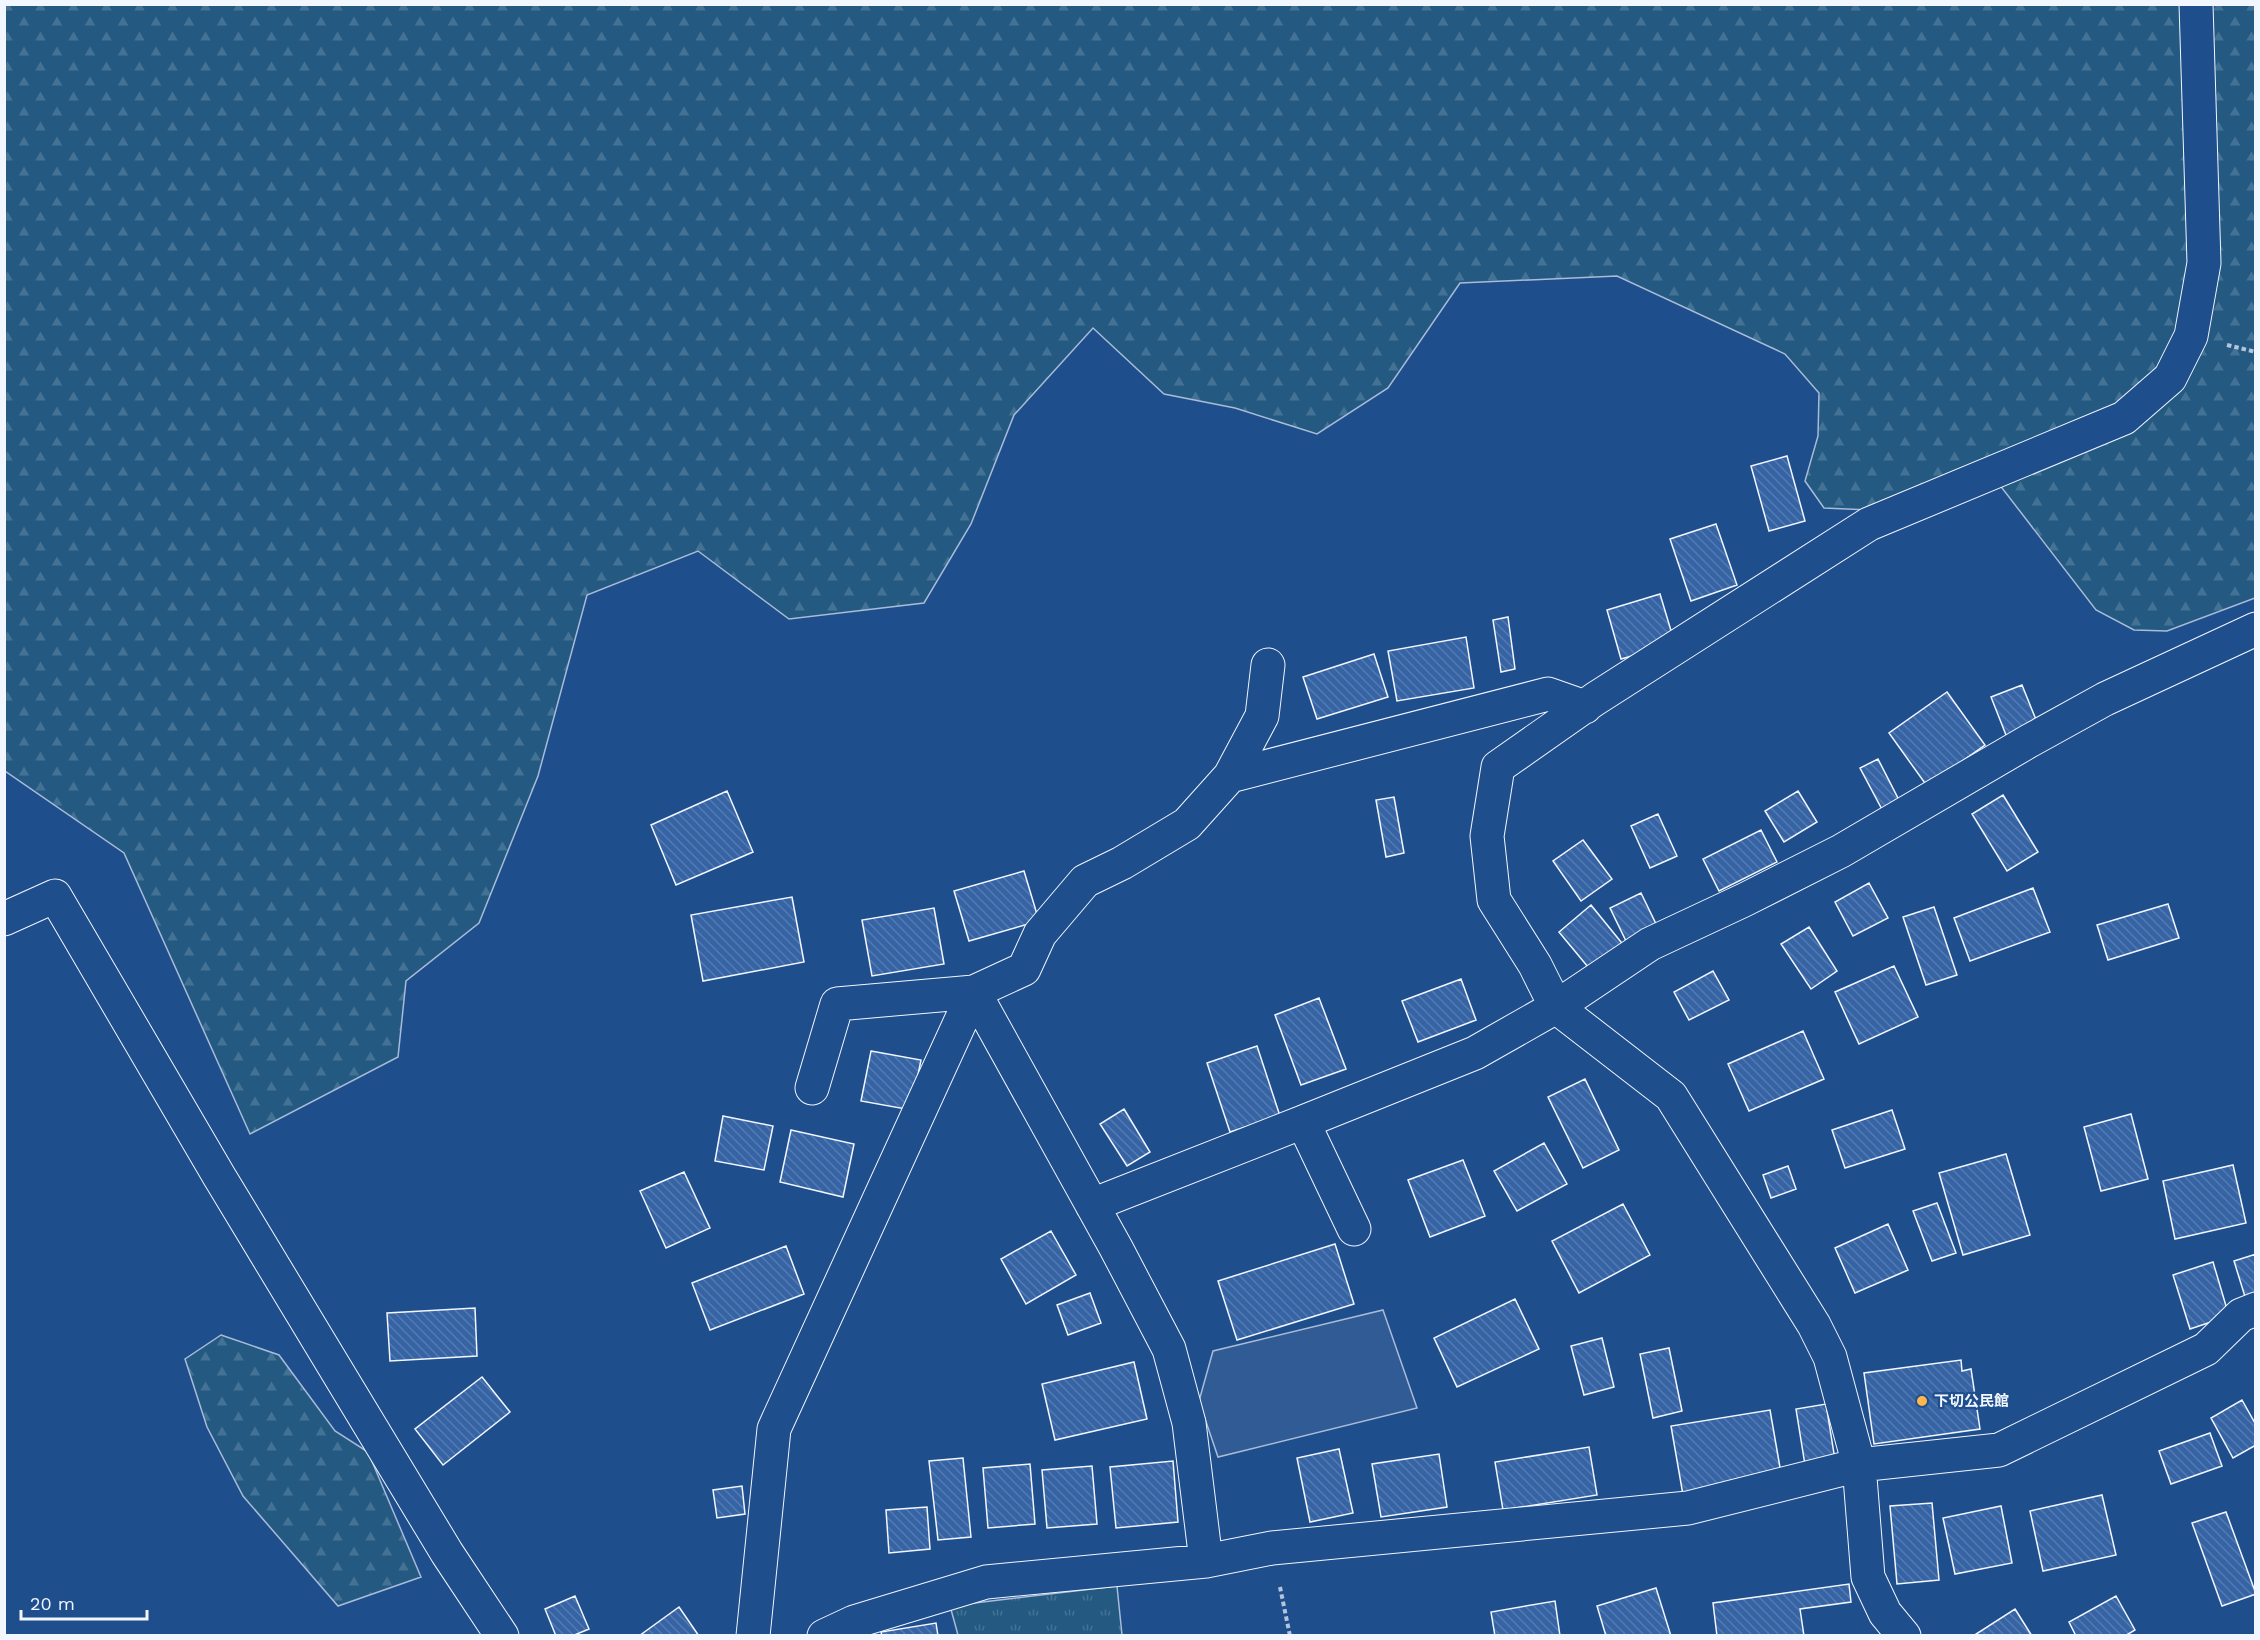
<svg xmlns="http://www.w3.org/2000/svg" width="2260" height="1640" font-family="'Work Sans','Noto Sans JP',sans-serif">
<style>
.forest{fill:url(#forest-firs);stroke:#a8bbd7;stroke-width:1.5}
.park{fill:url(#park-tufts);stroke:#a8bbd7;stroke-width:1.5}
.parking{fill:#305b95;stroke:#a8bbd7;stroke-width:1.5}
.building{fill:url(#building-back-hatch);stroke:#f2f6ff;stroke-width:1.5}
.lines{fill:none;stroke-linecap:round;stroke-linejoin:round}
.minor-casing{stroke:#f2f6ff;stroke-width:35}
.path{stroke:#b3c4dc;stroke-width:4;stroke-dasharray:4.5 3;stroke-linecap:butt}
.minor{stroke:#1f4e8c;stroke-width:33}
.poi-dot{fill:#ffb74d;stroke:#1f4e8c;stroke-width:2}
.labels{text-anchor:middle;dominant-baseline:central;stroke-width:4.5;stroke-linejoin:round;paint-order:stroke}
.poi-label{font-size:15px;font-weight:bold;fill:#f2f6ff;stroke:#1f4e8c;text-anchor:start}
</style>
<defs>
<pattern id="forest-firs" width="22" height="20" patternUnits="userSpaceOnUse" patternTransform="scale(1.5)"><rect width="22" height="20" fill="#245a82"/><path d="M5 1l3.5 6h-7zM16 11l3.5 6h-7z" fill="#447295"/></pattern>
<pattern id="park-tufts" width="24" height="20" patternUnits="userSpaceOnUse" patternTransform="scale(1.5)"><rect width="24" height="20" fill="#245a82"/><path d="M3 7l-1-3M5 7V3M7 7l1-3M15 17l-1-3M17 17v-4M19 17l1-3" fill="none" stroke="#447295"/></pattern>
<pattern id="building-back-hatch" width="6" height="6" patternUnits="userSpaceOnUse" patternTransform="scale(1.5)"><rect width="6" height="6" fill="#3563a3"/><path d="M-1 5l2 2M0 0l6 6M5-1l2 2" fill="none" stroke="#537ab1"/></pattern>
</defs>
<rect width="100%" height="100%" fill="#1f4e8c"/>
<path class="forest" d="M5,5H2255V598L2167,631L2134,630L2096,610L1999,484L1870,510L1824,508L1805,481L1818,436L1819,393L1785,354L1617,276L1460,283L1388,388L1317,434L1235,408L1164,394L1093,328L1014,415L971,524L924,603L789,619L698,551L587,595L538,776L479,923L406,981L398,1057L250,1134L124,853L5,771Z
M221,1335L279,1355L335,1431L368,1452L421,1577L338,1606L243,1496L207,1427L185,1359Z"/>
<path class="park" d="M1117,1586L1122,1635H958L950,1606Z"/>
<path class="parking" d="M1383,1310L1417,1408L1218,1457L1199,1401L1213,1351Z"/>
<path class="building" d="M1787,456L1805,521L1769,531L1751,466Z
M1716,524L1737,585L1691,601L1670,539Z
M1660,594L1675,644L1621,659L1607,610Z
M1508,617L1515,669L1501,672L1493,620Z
M1466,637L1474,688L1397,701L1388,651Z
M1374,654L1388,697L1317,719L1303,677Z
M2022,685L2039,727L2008,740L1991,697Z
M1947,692L1985,745L1927,786L1889,733Z
M1878,759L1902,806L1885,815L1860,768Z
M727,791L753,852L676,885L651,825Z
M1798,791L1817,822L1784,842L1765,811Z
M2003,795L2038,852L2007,871L1972,814Z
M1394,797L1404,853L1386,857L1376,800Z
M1658,814L1677,856L1650,868L1631,826Z
M1761,830L1777,862L1719,891L1703,859Z
M1583,840L1612,879L1581,901L1553,861Z
M1024,871L1039,921L969,941L954,891Z
M1869,883L1888,918L1853,936L1835,902Z
M2033,888L2050,932L1970,961L1954,918Z
M1641,893L1657,926L1626,941L1610,908Z
M792,897L804,962L703,981L691,915Z
M2168,904L2179,938L2108,960L2097,925Z
M1591,905L1625,947L1593,973L1559,932Z
M1934,907L1957,975L1926,985L1903,917Z
M934,908L944,964L872,976L862,920Z
M1809,927L1837,971L1811,989L1781,944Z
M1894,966L1918,1017L1859,1044L1835,992Z
M1713,971L1729,1000L1689,1020L1674,992Z
M1461,979L1476,1020L1418,1042L1402,1001Z
M1319,998L1346,1069L1301,1085L1275,1015Z
M1803,1031L1824,1079L1749,1111L1728,1064Z
M1257,1046L1280,1116L1230,1132L1207,1063Z
M871,1051L921,1060L911,1110L861,1101Z
M1585,1079L1619,1150L1583,1168L1548,1097Z
M1124,1109L1150,1152L1127,1166L1100,1124Z
M1892,1110L1905,1149L1845,1168L1832,1130Z
M2131,1114L2148,1179L2101,1191L2084,1127Z
M723,1116L773,1126L764,1170L715,1161Z
M791,1130L854,1144L843,1197L780,1182Z
M1544,1143L1567,1184L1517,1211L1494,1171Z
M2006,1154L2030,1235L1963,1255L1939,1173Z
M1463,1160L1485,1216L1430,1237L1408,1180Z
M2233,1165L2246,1223L2175,1239L2163,1181Z
M1788,1166L1796,1189L1771,1198L1763,1175Z
M684,1172L710,1228L666,1248L640,1191Z
M1937,1203L1956,1253L1932,1261L1913,1211Z
M1623,1204L1650,1255L1579,1293L1552,1241Z
M1888,1224L1908,1270L1855,1293L1835,1248Z
M1051,1231L1076,1275L1026,1304L1001,1259Z
M1335,1244L1354,1304L1237,1340L1218,1281Z
M786,1246L804,1294L710,1330L692,1283Z
M2256,1254V1298L2246,1300L2234,1261Z
M2213,1262L2229,1316L2190,1329L2173,1275Z
M1090,1293L1101,1323L1068,1335L1057,1305Z
M1515,1299L1539,1349L1457,1387L1434,1338Z
M475,1308L477,1356L390,1361L387,1313Z
M1602,1338L1614,1387L1584,1395L1571,1346Z
M1669,1348L1682,1411L1653,1418L1640,1354Z
M1961,1360L1962,1371L1971,1369L1980,1429L1874,1444L1864,1373Z
M1134,1362L1147,1419L1055,1440L1042,1384Z
M482,1377L510,1412L443,1465L415,1429Z
M2242,1400L2256,1425V1445L2233,1458L2211,1418Z
M1826,1404L1835,1460L1805,1465L1796,1409Z
M1770,1410L1782,1479L1683,1495L1671,1426Z
M2210,1433L2222,1466L2171,1484L2159,1451Z
M1589,1447L1597,1495L1503,1510L1495,1462Z
M1339,1449L1353,1513L1310,1522L1297,1458Z
M1439,1454L1447,1507L1381,1517L1372,1464Z
M963,1458L971,1537L938,1540L929,1461Z
M1173,1461L1178,1522L1116,1528L1110,1467Z
M1030,1464L1035,1524L988,1528L983,1468Z
M1092,1466L1097,1524L1047,1528L1042,1470Z
M742,1486L745,1514L717,1518L713,1490Z
M2102,1495L2116,1555L2043,1571L2030,1511Z
M1932,1503L1939,1580L1897,1584L1890,1506Z
M2001,1506L2012,1563L1955,1574L1943,1518Z
M927,1507L930,1549L889,1553L886,1510Z
M2226,1512L2256,1594L2222,1606L2192,1523Z
M1849,1584L1851,1602L1800,1609L1804,1636H1717L1713,1603Z
M1656,1588L1671,1636H1606L1597,1606Z
M575,1596L589,1629L572,1636H556L545,1609Z
M2116,1596L2135,1630L2125,1636H2076L2069,1622Z
M1555,1601L1560,1636H1495L1491,1612Z
M679,1607L699,1636H639Z
M2015,1609L2032,1636H1973Z
M936,1623L938,1636H882L881,1632Z"/>
<g class="lines">
<g class="minor-casing">
<path id="minor" d="M1230,776L1548,694L1585,707
M4,919L55,896L219,1176L447,1553L502,1636
M974,992L1116,1248L1169,1349L1189,1423L1206,1561
M812,1088L837,1004L974,992L1024,969L1040,934L1085,881L1122,863L1187,824L1230,776L1262,716L1268,665
M1092,1205L1303,1122
M1354,1229L1303,1122L1475,1053L1556,1007L1650,944L1744,900L1841,851L2029,741L2105,699L2256,629
M753,1636L774,1429L974,992
M824,1636L854,1622L986,1582L1206,1561L1272,1548L1688,1508L1859,1465L1999,1450L2206,1349L2241,1315L2256,1309
M1904,1636L1885,1613L1868,1577L1859,1465L1830,1357L1814,1325L1671,1096L1556,1007L1535,965L1494,900L1487,836L1498,767L1595,699L1869,524L2124,418L2170,378L2191,336L2204,263L2196,4"/>
</g>
<path class="path" d="M2227,345L2256,352
M1280,1587L1290,1636"/>
<use href="#minor" class="minor"/>
</g>
<circle class="poi-dot" cx="1922" cy="1401" r="6"/>
<g class="labels">
<g class="poi-label">
<text x="1934" y="1401">下切公民館</text>
</g>
</g>
<rect width="2260" height="1640" fill="none" stroke="#f2f6ff" stroke-width="12"/>
<path d="M21 1610v9h126v-9" fill="none" stroke="#f2f6ff" stroke-width="3"/>
<text x="30" y="1610" font-size="18" fill="#f2f6ff" stroke="#1f4e8c" stroke-width="4.5" paint-order="stroke">20 m</text>
</svg>
